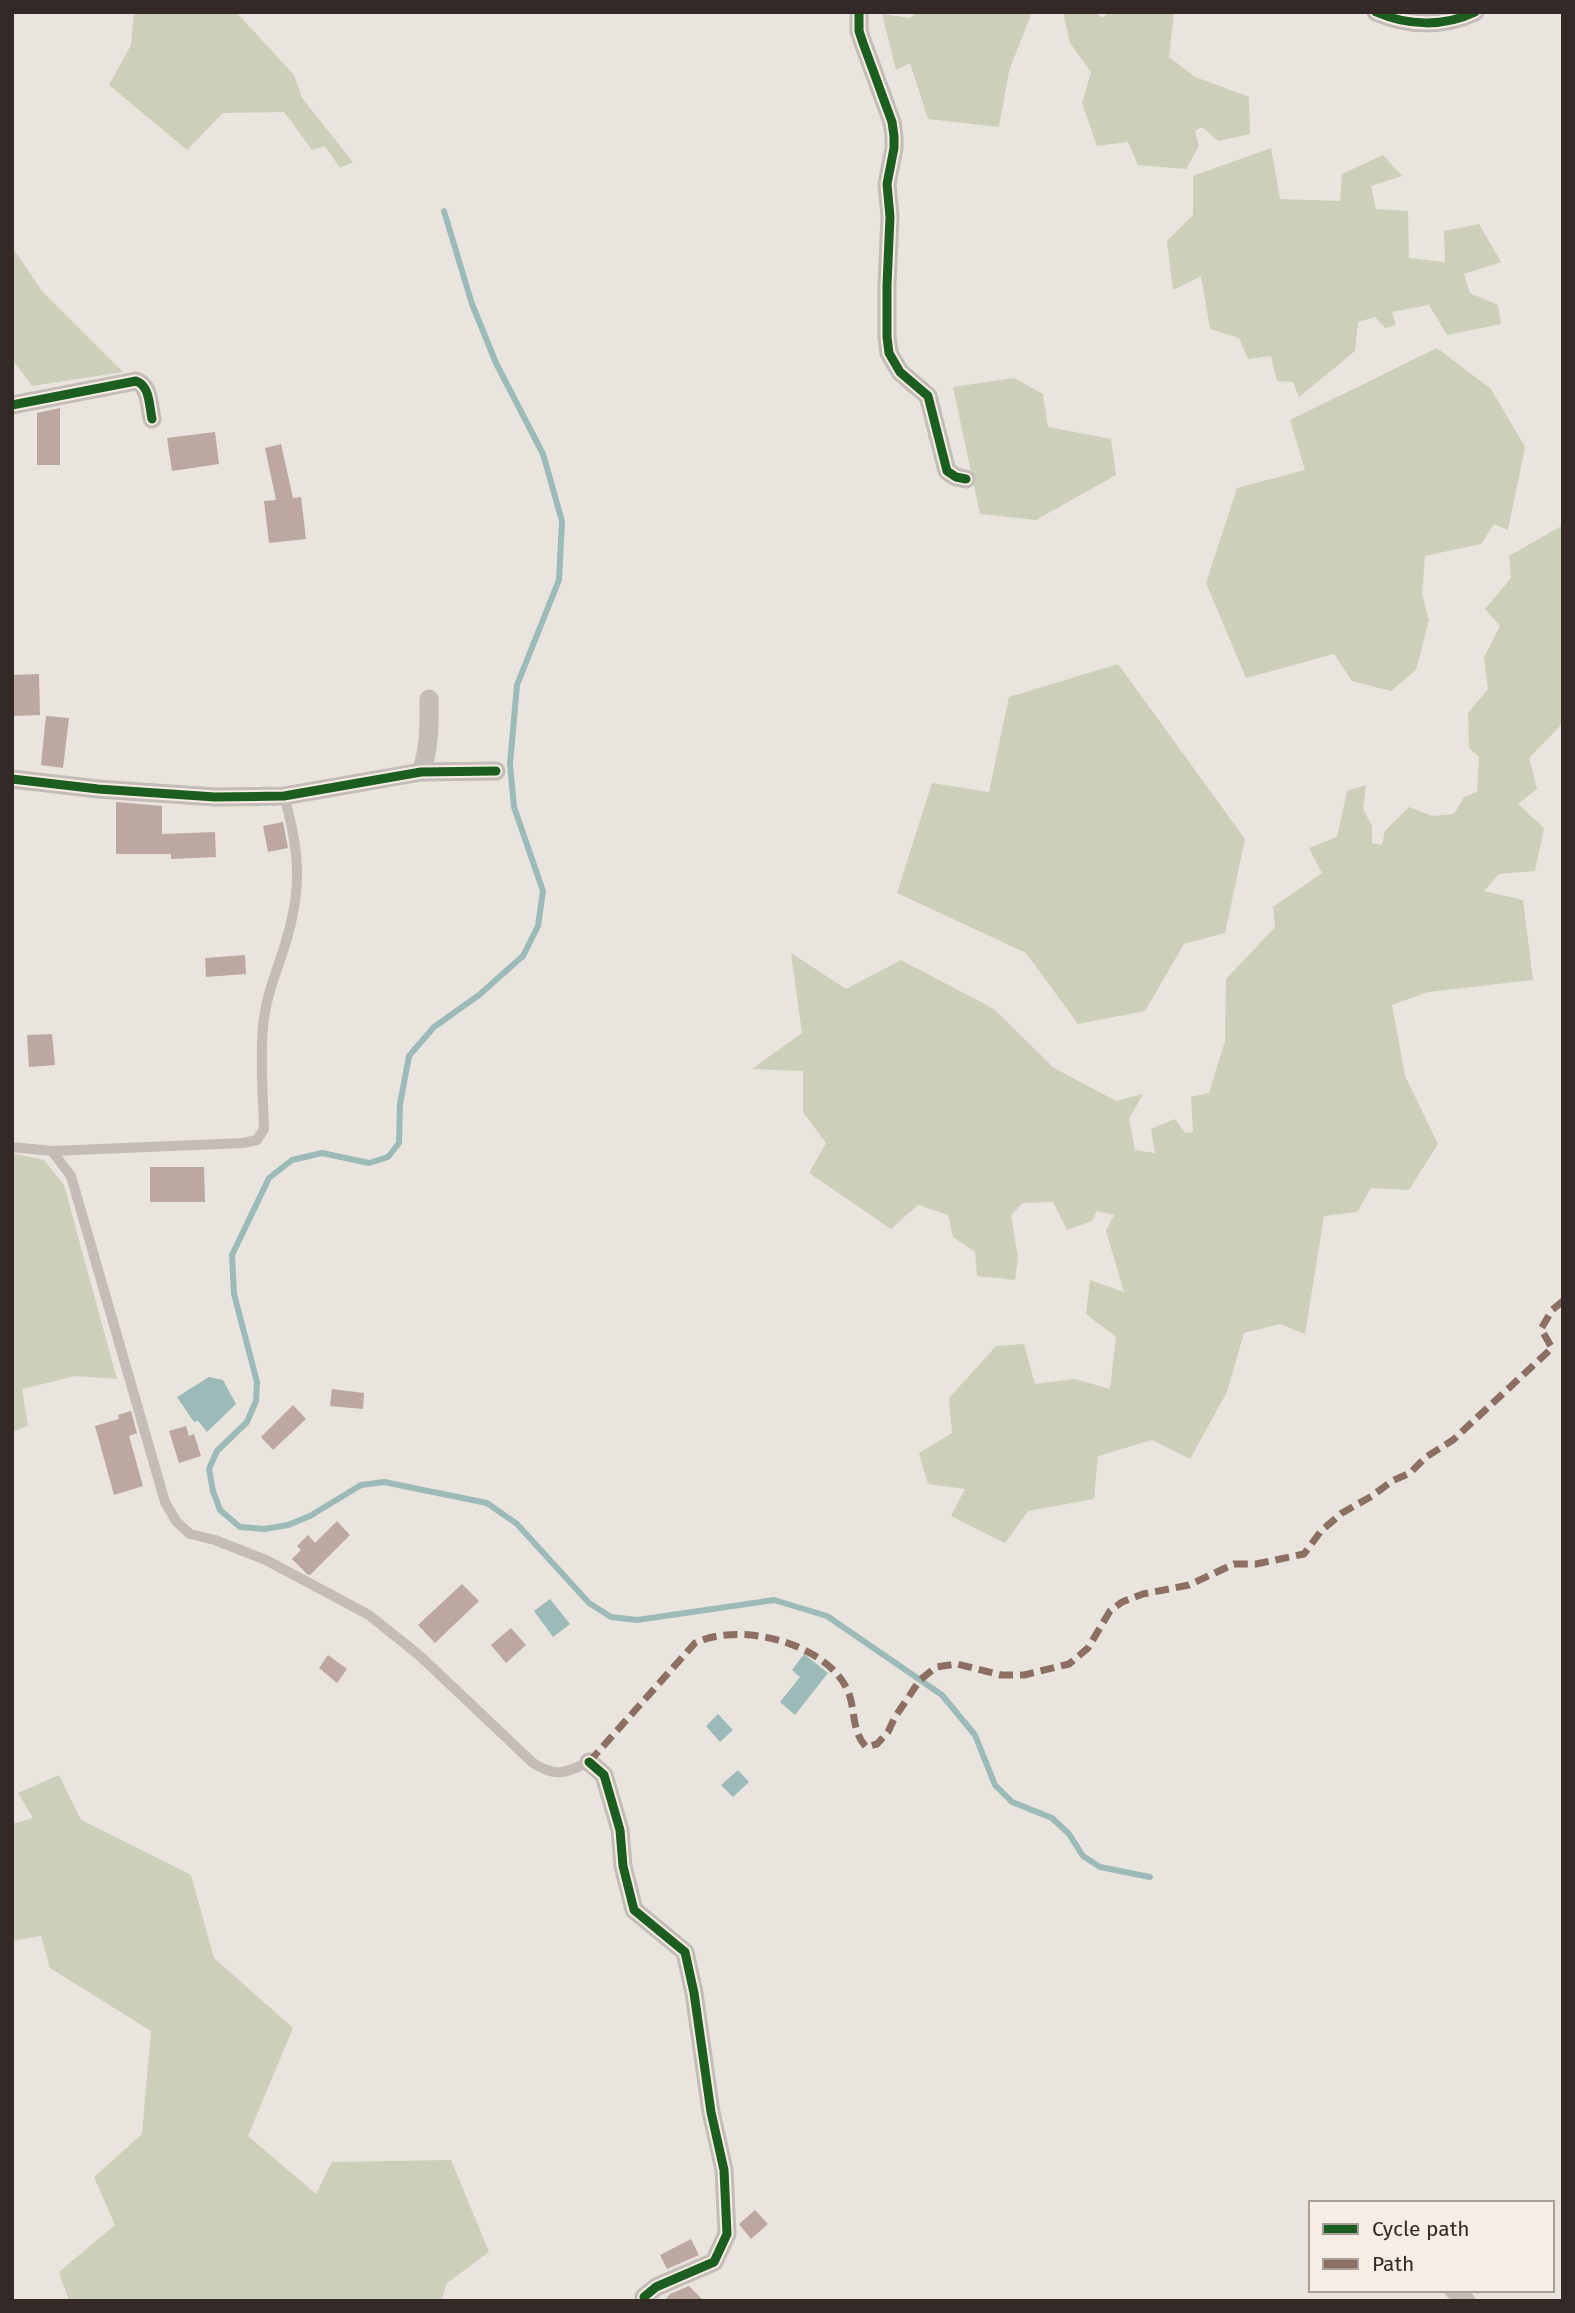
<svg xmlns="http://www.w3.org/2000/svg" width="1575" height="2313" font-family="'Fira Sans',sans-serif">
<style>
.green{fill:#cccfb9}
.water{fill:#9cbbb8}
.lines{fill:none;stroke-linecap:round;stroke-linejoin:round}
.stream{stroke:#9cbbb8;stroke-width:6}
.building{fill:#bca7a1}
.service{stroke:#c3bcb7;stroke-width:10}
.minor{stroke:#c3bcb7;stroke-width:19}
.quiet{stroke:#8d6e63;stroke-width:7;stroke-dasharray:14 7;stroke-linecap:butt}
.cycleway-casing{stroke:#f7ede5;stroke-width:13}
.cycleway{stroke:#1b5e20;stroke-width:9}
</style>
<rect width="100%" height="100%" fill="#eae4de"/>
<path class="green" d="M134,12H236L294,75L302,98L353,162L340,168L325,146L312,150L284,112L223,113L187,150L109,85L131,45Z
M917,12H1032L1009,71L999,127L928,119L910,63L896,70L882,14L910,18Z
M1063,12H1095L1102,18L1111,12H1174L1169,57L1195,77L1249,97L1250,134L1218,141L1202,127L1195,131L1199,146L1186,169L1138,165L1128,142L1097,146L1082,103L1091,72L1070,43Z
M1271,148L1280,199L1340,201L1342,174L1383,155L1402,176L1371,186L1376,209L1408,211L1409,258L1445,262L1444,231L1479,224L1501,262L1464,274L1470,293L1498,305L1501,324L1447,335L1429,305L1392,312L1396,325L1385,328L1375,317L1358,322L1355,351L1299,397L1293,382L1277,381L1271,356L1248,359L1239,338L1210,329L1201,276L1173,290L1167,241L1193,215V176Z
M12,247L42,291L123,372L32,386L12,359Z
M1437,348L1491,389L1525,447L1508,530L1494,524L1481,544L1425,556L1422,594L1429,620L1416,670L1391,691L1352,681L1334,654L1246,678L1206,583L1237,488L1305,470L1290,420Z
M1014,378L1043,394L1048,427L1111,439L1116,475L1036,520L980,514L953,387Z
M1563,525V723L1529,758L1537,789L1518,804L1544,828L1535,871L1499,874L1484,891L1523,900L1533,980L1428,992L1392,1005L1405,1076L1438,1144L1409,1190L1371,1188L1357,1212L1324,1216L1305,1334L1280,1324L1244,1333L1227,1392L1190,1459L1152,1440L1098,1456L1094,1499L1028,1511L1005,1543L951,1516L965,1489L928,1484L919,1453L952,1433L949,1398L996,1346L1024,1344L1035,1384L1075,1379L1110,1389L1116,1337L1086,1314L1090,1280L1124,1292L1106,1231L1114,1215L1097,1211L1092,1221L1067,1230L1053,1202L1023,1203L1011,1215L1018,1258L1015,1280L977,1276L975,1252L953,1237L948,1215L918,1205L891,1229L809,1173L826,1143L803,1112V1071L752,1069L802,1033L791,953L846,989L901,960L994,1009L1054,1068L1116,1101L1143,1094L1129,1119L1135,1150L1155,1153L1151,1129L1175,1119L1185,1133L1193,1132L1191,1097L1209,1093L1225,1041L1226,979L1275,927L1273,907L1322,873L1309,848L1337,837L1347,791L1366,785L1363,809L1372,826V843L1382,845L1385,831L1409,807L1432,816L1454,814L1464,797L1477,792L1479,757L1469,748L1468,713L1488,689L1484,657L1500,626L1485,609L1511,578L1509,556Z
M1118,664L1245,839L1225,933L1184,944L1145,1011L1078,1024L1026,953L897,893L932,783L989,792L1009,697Z
M12,1153L44,1160L64,1185L117,1379L75,1376L22,1389L28,1426L12,1432Z
M59,1775L81,1820L191,1875L214,1958L293,2028L248,2136L316,2194L332,2162L451,2160L489,2252L447,2283L441,2301H69L59,2272L115,2225L94,2177L142,2134L151,2031L50,1968L41,1936L12,1941V1824L33,1818L18,1793Z"/>
<path class="water" d="M209,1377L223,1380L236,1404L207,1432L198,1421L194,1422L177,1397Z
M550,1599L570,1624L553,1637L534,1611Z
M804,1654L828,1673L795,1715L780,1702L800,1677L792,1670Z
M718,1714L733,1730L720,1742L706,1726Z
M738,1770L749,1782L733,1797L721,1785Z"/>
<g class="lines">
<path class="stream" d="M444,211L472,304L496,363L543,454L562,521L559,580L517,685L510,764L514,807L543,891L538,926L523,956L479,995L434,1027L409,1056L400,1104L399,1143L388,1157L369,1163L322,1153L292,1160L269,1178L232,1255L234,1294L257,1382L256,1401L247,1422L217,1451L209,1469L213,1491L220,1510L240,1527L264,1529L288,1525L310,1516L361,1485L384,1482L487,1503L517,1524L589,1603L611,1617L637,1620L774,1600L827,1616L942,1695L975,1735L995,1785L1012,1802L1052,1818L1069,1834L1083,1856L1100,1867L1150,1877"/>
</g>
<path class="building" d="M60,408V465H37V413Z
M215,432L219,464L172,471L167,438Z
M281,444L293,498L301,497L306,539L269,543L264,501L276,500L265,448Z
M39,674L40,715L13,716L12,675Z
M46,716L69,718L63,768L41,765Z
M116,802L162,806V834L215,832L216,857L171,859V854H116Z
M283,822L288,848L268,852L263,826Z
M245,955L246,974L206,977L205,958Z
M52,1034L55,1065L29,1067L27,1035Z
M150,1167H204L205,1202H150Z
M332,1389L364,1393L363,1409L330,1406Z
M293,1405L306,1419L273,1450L261,1437Z
M131,1411L137,1433L129,1436L143,1486L114,1495L95,1426L119,1419L118,1415Z
M186,1426L189,1436L194,1434L201,1456L179,1463L169,1431Z
M337,1521L350,1535L310,1575L307,1574L292,1559L301,1550L297,1546L308,1535L315,1543Z
M462,1584L479,1601L435,1643L418,1625Z
M511,1628L526,1645L506,1663L491,1645Z
M328,1655L347,1669L337,1683L319,1668Z
M755,2210L768,2224L751,2239L739,2224Z
M691,2239L699,2255L667,2269L660,2255Z
M689,2286L704,2301H664L670,2294Z"/>
<g class="lines">
<path class="service" d="M12,1147L52,1151L71,1176L165,1502L176,1521L190,1534L215,1540L266,1560L369,1615L420,1656L533,1763C557,1778 564,1773 589,1762
M52,1151L243,1143L257,1140L264,1129C263,1096 260,1060 263,1027C266,988 285,955 292,918C302,875 296,838 284,796"/>
<path class="minor" d="M859,12V31L863,43L892,122L894,136V148L887,184L890,217L887,285V337L889,353L900,372L928,396L947,471L956,477L966,479
M1376,12C1408,26 1444,27 1475,12
M12,405L136,381C150,386 149,405 152,419
M421,772C430,748 429,724 429,699
M12,779L98,789L215,797L284,796L421,772L496,771
M589,1762L604,1775L620,1830L623,1866L634,1910L685,1952L694,1993L711,2112L724,2170L727,2234L714,2262L656,2287L644,2297L645,2301
M1454,2290L1466,2301"/>
<path class="quiet" d="M589,1762L695,1643C740,1621 827,1643 848,1691C856,1711 851,1730 866,1747L877,1744L888,1732L895,1717L920,1680L936,1667L957,1664L1001,1675H1024L1069,1664L1088,1648L1110,1611L1122,1602L1143,1594L1189,1585L1234,1564H1256L1304,1554L1321,1531L1342,1513L1372,1496L1392,1481L1410,1473L1426,1457L1453,1440L1552,1348L1541,1329L1552,1310L1563,1301"/>
<g class="cycleway-casing">
<path id="cycleway" d="M859,12V31L863,43L892,122L894,136V148L887,184L890,217L887,285V337L889,353L900,372L928,396L947,471L956,477L966,479
M1376,12C1408,26 1444,27 1475,12
M12,405L136,381C150,386 149,405 152,419
M12,779L98,789L215,797L284,796L421,772L496,771
M589,1762L604,1775L620,1830L623,1866L634,1910L685,1952L694,1993L711,2112L724,2170L727,2234L714,2262L656,2287L644,2297L645,2301"/>
</g>
<use href="#cycleway" class="cycleway"/>
</g>
<rect width="1575" height="2313" fill="none" stroke="#332926" stroke-width="28"/>
<rect x="1309" y="2201" width="245" height="91" fill="#f7ede5" stroke="#a99f99" stroke-width="2"/>
<rect x="1323" y="2224" width="35" height="10" fill="#1b5e20" stroke="#a99f99" stroke-width="2"/>
<text x="1372" y="2236" font-size="21" fill="#332926">Cycle path</text>
<rect x="1323" y="2259" width="35" height="10" fill="#8d6e63" stroke="#a99f99" stroke-width="2"/>
<text x="1372" y="2271" font-size="21" fill="#332926">Path</text>
</svg>
